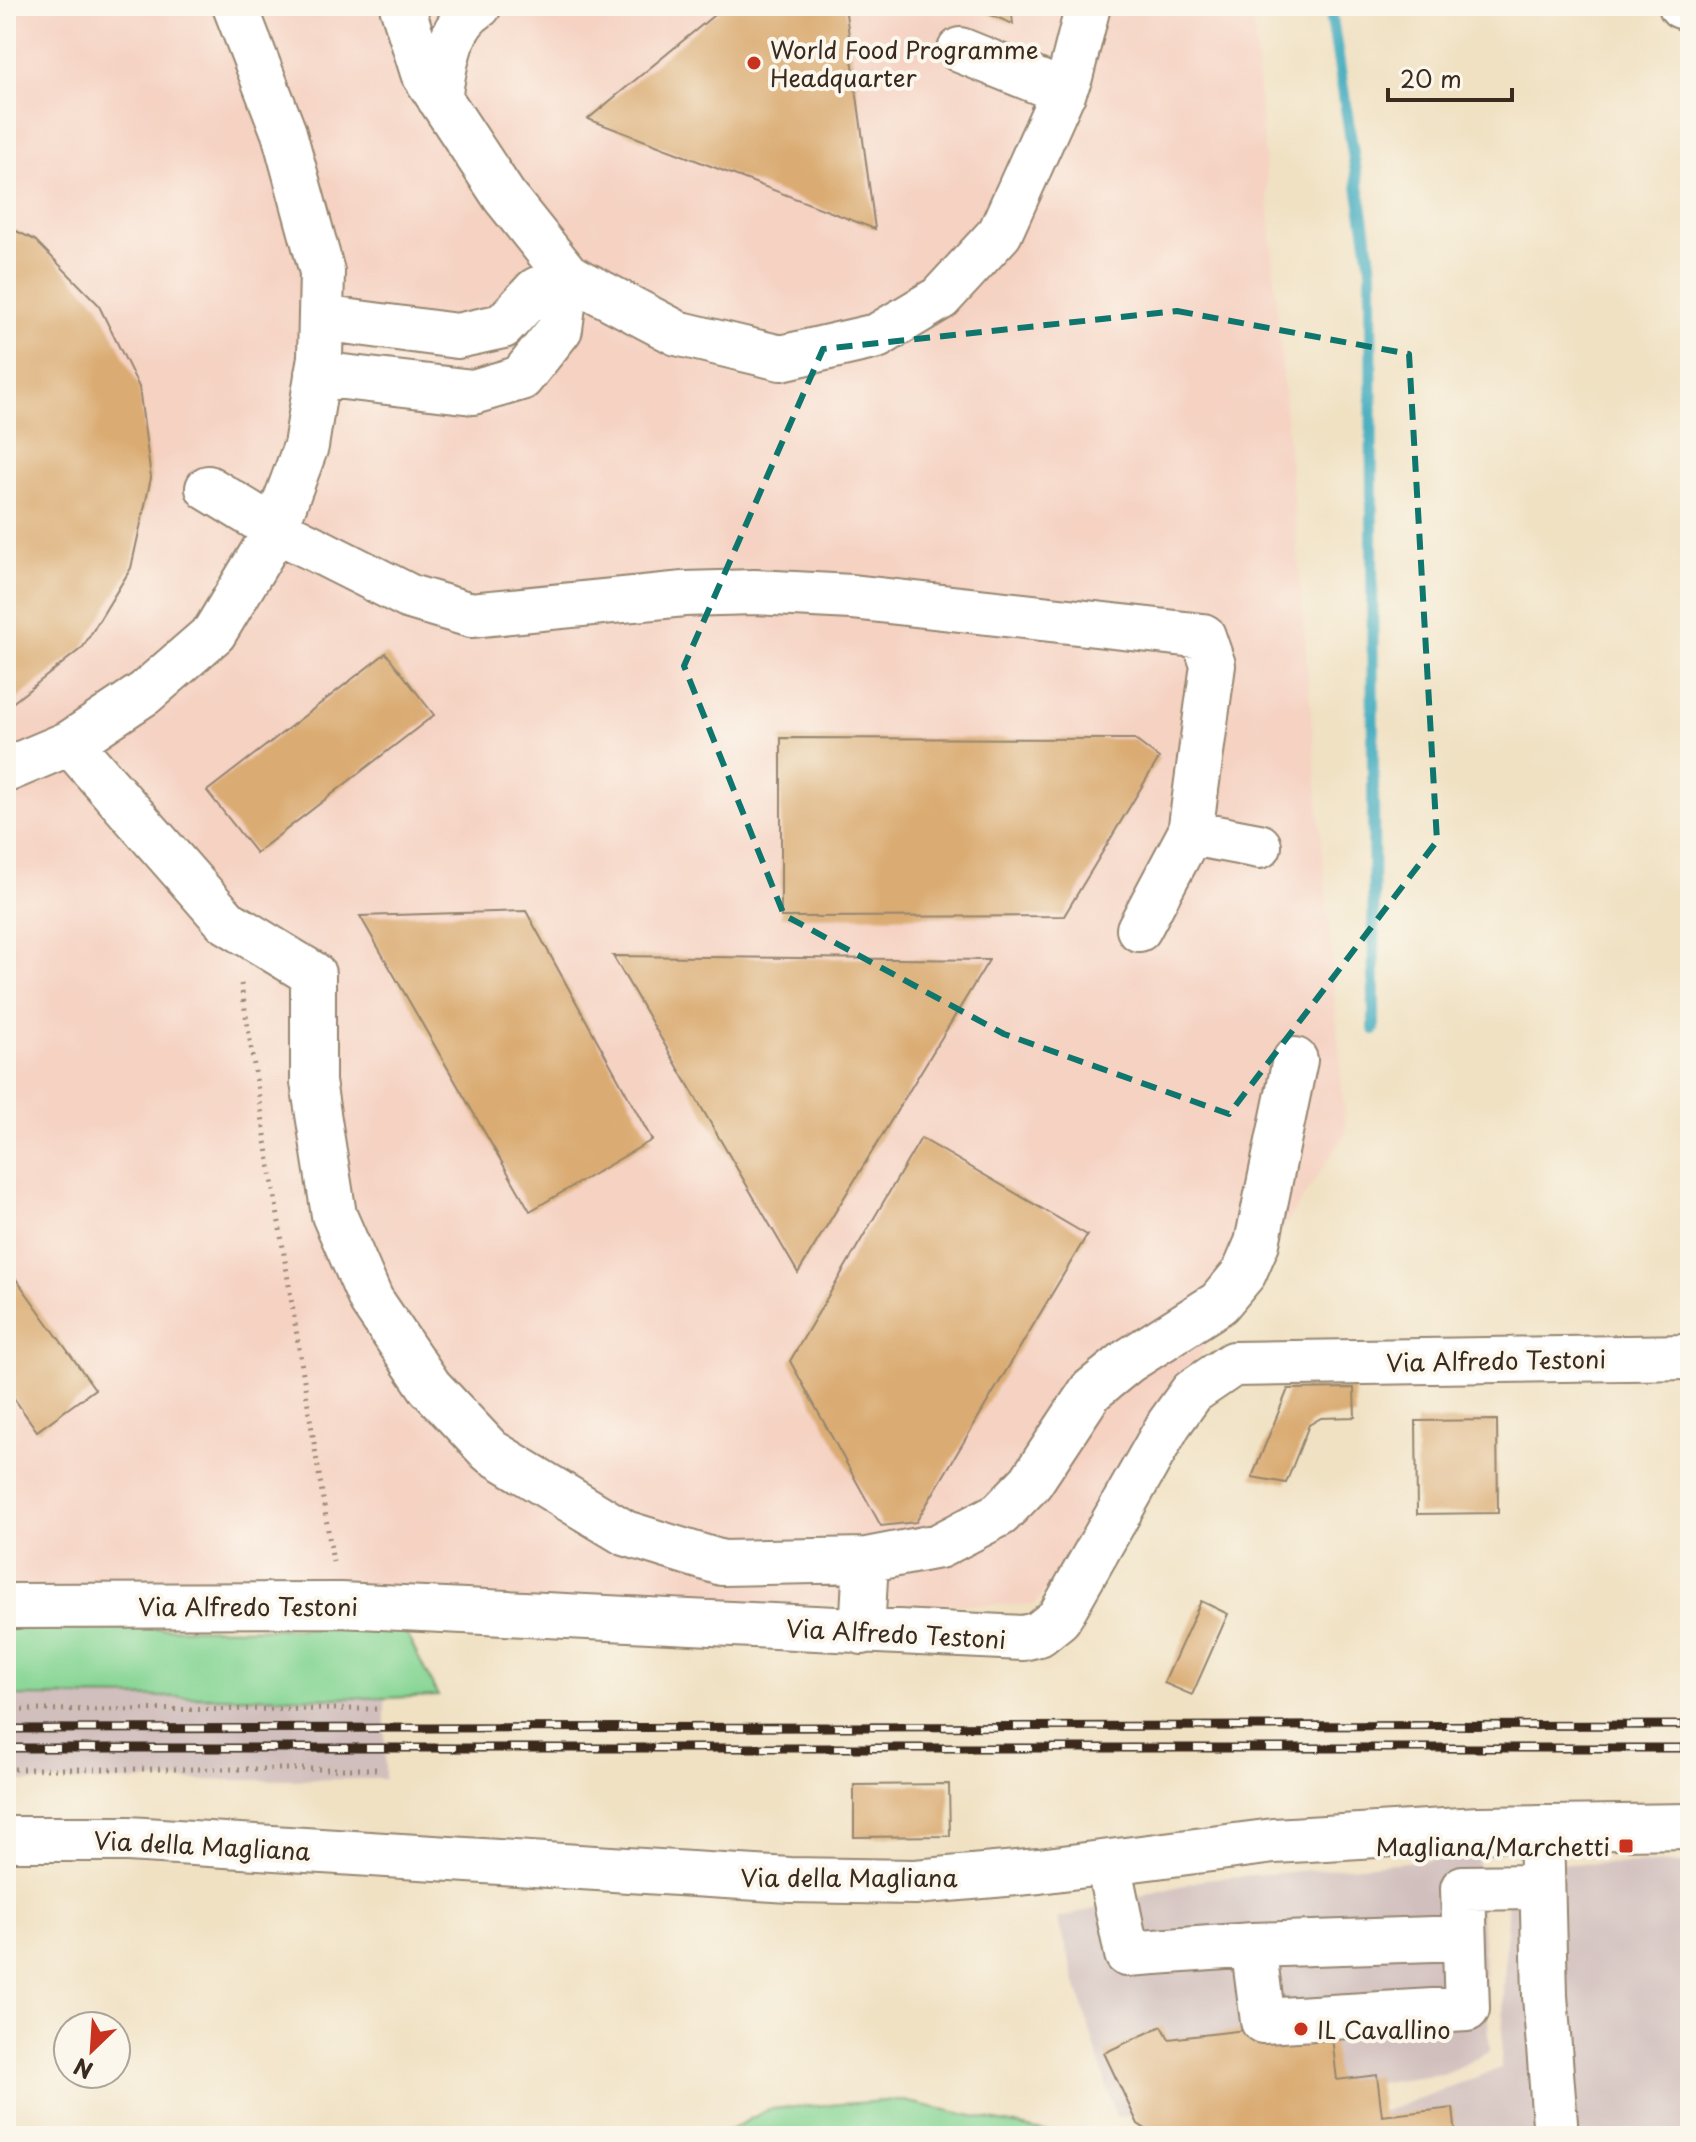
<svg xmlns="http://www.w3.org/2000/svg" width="1696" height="2142" font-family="'Playpen Sans',sans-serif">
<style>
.built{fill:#f5d2c2}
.industrial{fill:#d1bfbd}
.green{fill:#86d594;stroke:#608059;stroke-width:2}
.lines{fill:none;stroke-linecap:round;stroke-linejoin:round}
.stream{stroke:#3fabbe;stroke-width:12}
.building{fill:#daab72}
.minor-casing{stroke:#968670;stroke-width:48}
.major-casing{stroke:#968670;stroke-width:48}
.path{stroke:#968670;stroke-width:5;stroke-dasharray:2 6;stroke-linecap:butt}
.minor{stroke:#fff;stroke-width:44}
.major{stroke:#fff;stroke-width:44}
.rail-casing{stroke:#3b2a1e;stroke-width:9}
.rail{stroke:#fbf7ec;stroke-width:6;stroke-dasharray:18;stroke-linecap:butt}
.marked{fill:none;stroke:#0f766e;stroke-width:6;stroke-dasharray:16 10;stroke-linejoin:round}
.poi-dot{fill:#c8321e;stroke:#fbf7ec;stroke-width:3}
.labels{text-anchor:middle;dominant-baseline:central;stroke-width:8;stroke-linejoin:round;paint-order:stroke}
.poi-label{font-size:24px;fill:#3b2a1e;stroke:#fbf7ec;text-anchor:start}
.street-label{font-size:24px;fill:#3b2a1e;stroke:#fbf7ec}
</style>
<rect width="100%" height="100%" fill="#fbf7ec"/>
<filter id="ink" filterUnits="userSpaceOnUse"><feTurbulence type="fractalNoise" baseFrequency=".0125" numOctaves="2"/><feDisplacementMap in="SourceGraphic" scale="16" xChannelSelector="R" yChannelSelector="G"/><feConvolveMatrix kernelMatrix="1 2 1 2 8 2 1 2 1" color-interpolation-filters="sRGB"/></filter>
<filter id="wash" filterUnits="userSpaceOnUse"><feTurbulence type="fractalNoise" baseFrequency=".006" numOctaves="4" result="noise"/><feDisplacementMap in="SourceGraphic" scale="32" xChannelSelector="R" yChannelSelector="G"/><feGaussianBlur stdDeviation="1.8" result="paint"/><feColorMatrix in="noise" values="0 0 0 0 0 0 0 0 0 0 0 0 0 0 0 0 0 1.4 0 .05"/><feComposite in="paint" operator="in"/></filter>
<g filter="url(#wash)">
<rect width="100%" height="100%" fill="#f0e1c3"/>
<path class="built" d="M6,6H1252L1346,1133L1035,1605L6,1599Z"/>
<path class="industrial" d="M6,1696L385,1698V1779L6,1782Z
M1477,1856L1490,2051L1448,2073L1116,2118L1057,1919L1206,1879Z
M1690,1863V2136H1285L1368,2117L1501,2068L1509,1864Z"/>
<path class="green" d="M6,1628L404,1629L438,1696L385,1698L6,1696Z
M899,2100L1067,2136H719L769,2109Z"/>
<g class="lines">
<path class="stream" d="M1330,6L1371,268L1374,1029"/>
</g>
<g id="blocks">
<path class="building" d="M725,6H845L875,229L588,119Z
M969,6H1011L1013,24Z
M6,226L35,240L98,304L139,387L151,478L131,568L83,647L6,708Z
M386,653L434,715L256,853L207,791Z
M781,738L1134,739L1159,758L1064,916L781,917Z
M526,911L652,1140L530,1211L360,916Z
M613,956L989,960L798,1273Z
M921,1138L1087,1235L916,1522L881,1526L790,1361Z
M6,1265L95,1389L37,1431L6,1387Z
M1354,1388L1355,1417L1321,1418L1309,1425L1286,1483L1252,1477L1288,1389Z
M1497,1420L1498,1513L1417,1514L1416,1421Z
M1201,1601L1228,1614L1192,1695L1164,1683Z
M949,1784L950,1836L854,1837V1785Z
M1330,2020L1337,2080L1377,2075L1382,2116L1453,2108L1456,2136H1156L1138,2124L1104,2053L1162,2026L1169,2039Z"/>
</g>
</g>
<g filter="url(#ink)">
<use href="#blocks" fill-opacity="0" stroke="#968670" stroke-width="2"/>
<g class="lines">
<g class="minor-casing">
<path id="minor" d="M1681,6L1690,9
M960,50L1064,92
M439,98C445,65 448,25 479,6
M321,318L457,336L503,326L536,290L567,275L504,196L423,73L402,6
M317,374L473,392L521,378L560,329L567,275L677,333L781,358L877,336L940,298L1000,233L1070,77L1088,6
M208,488L275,529L410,597L471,615L684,594L755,592L852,597L1203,636L1213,665L1190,833L1139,929
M70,743L226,921L313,974V1082L334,1215L371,1300L430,1387L490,1451L625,1533L722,1563L866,1560
M6,770L70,743L145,693L214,633L273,535L306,446L320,357L322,272L284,133L235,6
M1190,833L1259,846
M6,1606L340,1605L1023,1638L1039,1634L1059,1618L1169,1424L1192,1392L1233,1364L1690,1357
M862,1632L866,1560L939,1546L1000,1514L1031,1482L1091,1391L1128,1361L1219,1303L1244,1273L1257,1243L1295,1060
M1541,1828L1545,1996L1556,2136
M1108,1863L1127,1954L1253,1945
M1463,1938L1253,1945L1263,2021L1467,2009L1463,1888L1542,1887"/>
</g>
<g class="major-casing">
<path id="major" d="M6,1839H128L790,1880L915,1882L1039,1871L1274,1841L1479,1829L1690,1826"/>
</g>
<path class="path" d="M241,984L333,1562
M6,1710L380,1709
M6,1769H378"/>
<use href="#minor" class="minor"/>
<use href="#major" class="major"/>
<g class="rail-casing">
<path id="rail" d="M6,1729L1690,1725
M6,1748H1690"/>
</g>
<use href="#rail" class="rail"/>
</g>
</g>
<path class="marked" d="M1177,311L1409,354L1437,841L1229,1114L1004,1034L784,915L684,666L823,349Z"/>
<g class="poi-dot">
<circle cx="754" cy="63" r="8"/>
<rect x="1618" y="1838" width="16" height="16" rx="4"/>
<circle cx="1301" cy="2029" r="8"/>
</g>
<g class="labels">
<g class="poi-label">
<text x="770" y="49">World Food Programme<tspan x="770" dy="28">Headquarter</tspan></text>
<text x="1610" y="1846" text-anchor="end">Magliana/Marchetti</text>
<text x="1317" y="2029">IL Cavallino</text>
</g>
<g class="street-label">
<text transform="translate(1496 1360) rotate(-1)">Via Alfredo Testoni</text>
<text x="248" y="1606">Via Alfredo Testoni</text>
<text transform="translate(896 1633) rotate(3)">Via Alfredo Testoni</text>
<text transform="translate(202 1845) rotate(3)">Via della Magliana</text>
<text x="849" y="1877">Via della Magliana</text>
</g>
</g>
<rect width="1696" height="2142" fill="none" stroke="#fbf7ec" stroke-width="32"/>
<g transform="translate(92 2050) rotate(205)"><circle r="38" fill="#fbf7ec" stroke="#aea59a" stroke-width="2"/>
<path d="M0-6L14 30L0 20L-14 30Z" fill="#c8321e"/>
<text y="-12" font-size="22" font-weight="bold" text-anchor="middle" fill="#3b2a1e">N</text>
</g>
<path d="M1388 88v12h124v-12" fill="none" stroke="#3b2a1e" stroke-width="4"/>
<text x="1400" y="88" font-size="24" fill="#3b2a1e" stroke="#fbf7ec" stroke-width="6" paint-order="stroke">20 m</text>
</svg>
